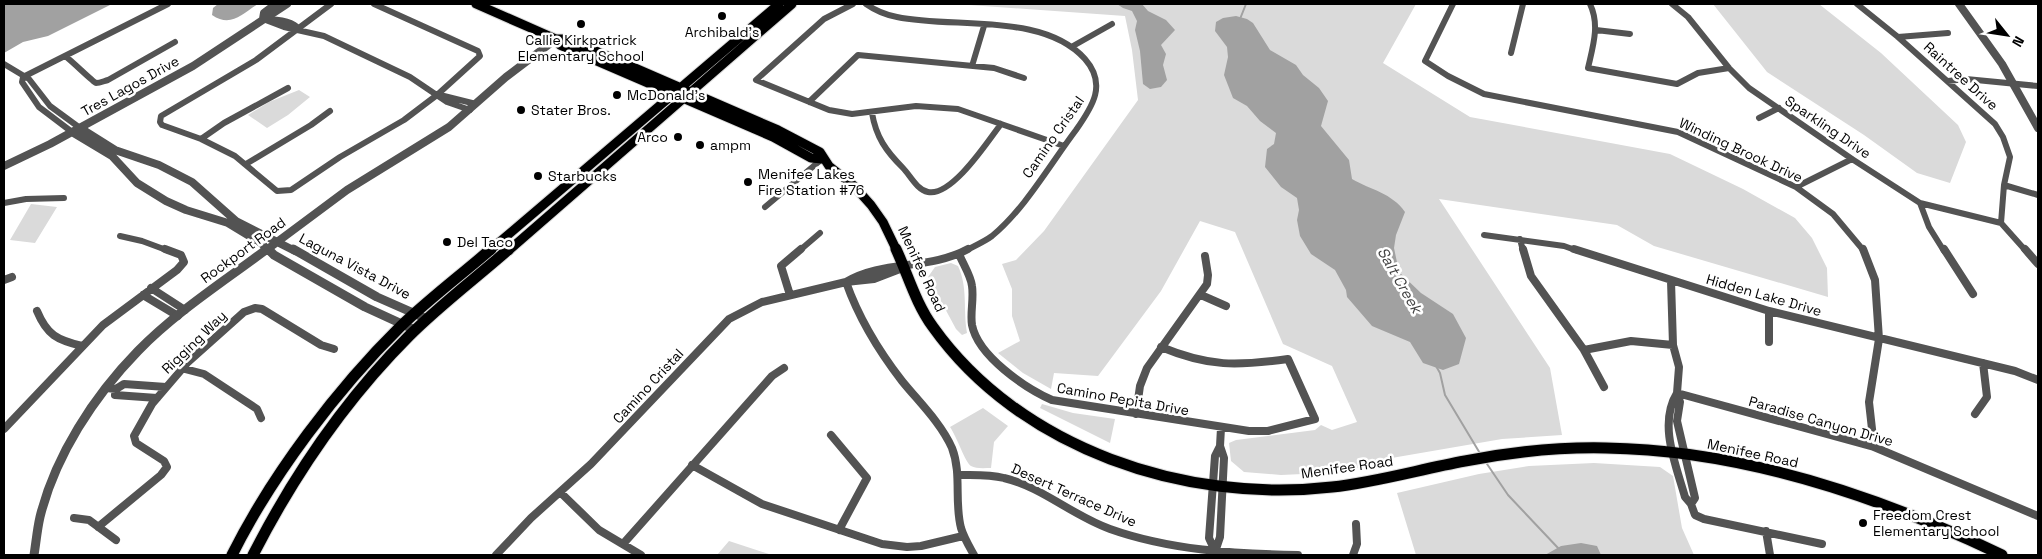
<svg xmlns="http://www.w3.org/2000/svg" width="2042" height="559" font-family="'Space Grotesk',sans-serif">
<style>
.green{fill:#dadada}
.water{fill:#a1a1a1}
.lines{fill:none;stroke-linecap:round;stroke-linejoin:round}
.stream{stroke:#a1a1a1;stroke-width:2}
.primary-far1-casing{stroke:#dbdbdb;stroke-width:11}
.primary-casing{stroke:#dbdbdb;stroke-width:13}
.minor-far1{stroke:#535353;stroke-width:6}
.minor{stroke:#535353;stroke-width:8}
.tertiary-far1{stroke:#535353;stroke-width:8}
.tertiary{stroke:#535353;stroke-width:9}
.primary-far1{stroke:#000;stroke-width:9}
.primary{stroke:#000;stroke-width:11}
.poi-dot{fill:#000;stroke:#fff;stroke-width:2}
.labels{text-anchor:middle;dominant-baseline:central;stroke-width:5;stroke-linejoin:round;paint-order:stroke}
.poi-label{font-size:14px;fill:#000;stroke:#fff;text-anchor:start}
.street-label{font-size:14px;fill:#000;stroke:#fff}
.water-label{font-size:15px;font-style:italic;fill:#424242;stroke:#fff}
</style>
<rect width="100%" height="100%" fill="#fff"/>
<path class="green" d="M955,4H1416L1383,63L1470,117L1670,154L1743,189L1795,218L1812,238L1827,268L1828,297L1654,246L1617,225L1439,199L1550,368L1562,435L1502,439L1380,460L1358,468L1324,473L1281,475L1244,472L1231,461L1229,443L1236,440L1315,430L1321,425L1332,430L1357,422L1332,366L1283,344L1235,232L1200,221L1161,291L1098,376L1054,373L1051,389L1023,373L998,353L1020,341L1012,316V289L1002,264L1016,260L1044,231L1138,100L1132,50L1125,16Z
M1713,4H1819L1881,53L1958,125L1966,142L1950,183L1917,173L1864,135L1767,72Z
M299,90L310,97L288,115L267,128L248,115L269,102Z
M31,204L57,207L35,243L10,240Z
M951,263L958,266C968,287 963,309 967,333L962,335L956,329L928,277L935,267Z
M1042,404L1073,413L1115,419L1110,443L1040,408Z
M983,408L1008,426L994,442L991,468C985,468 976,469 971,466C966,464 956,435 950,427Z
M1594,463L1660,467L1673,476L1682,528L1694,555H1416L1397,493L1479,474L1529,466Z
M729,541L772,555H717Z"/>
<path class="water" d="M4,4H112L48,36L23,42L4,53Z
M218,4H258C242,14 231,28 212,15L213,8Z
M1117,4H1142L1148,11L1166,20L1175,30L1161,45L1166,54L1163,65L1167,80L1161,87L1150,89L1143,84L1140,51L1135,30L1137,21L1132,11L1123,8Z
M1236,16L1247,19L1253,23L1270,50L1296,65L1303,75L1319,88L1328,101L1321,126L1349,160L1352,179C1371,190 1392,193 1405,212L1396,235L1394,248L1399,272L1421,293L1453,314L1466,338L1459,364L1443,370L1423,363L1410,342L1372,326L1347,297L1346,290L1335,270L1311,254L1300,236L1297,220L1299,210L1297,198L1281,187L1265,167L1267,149L1274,144L1276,133L1260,121L1247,106L1233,98L1224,75L1228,57L1227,47L1215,31L1216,22L1223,18Z
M1581,543L1597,546L1601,555H1545L1561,546Z"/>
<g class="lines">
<path class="stream" d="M1240,19L1246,4
M1436,366L1440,373L1445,395L1481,455
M1485,461L1508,495L1559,549"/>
<g class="primary-far1-casing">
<path id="primary-far1" d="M476,4L556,39H568L778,130L820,152L829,166L853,185L871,205L883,222L897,251
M556,39L560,45L773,137L811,158L822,159
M489,251L779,4
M508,251L792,4"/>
</g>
<g class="primary-casing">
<path id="primary" d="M896,249C908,275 916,304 933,327C1020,449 1186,504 1332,487C1377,482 1421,469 1465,461C1511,452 1559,447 1606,448C1742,450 1881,497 2002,555
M232,555C272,475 337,389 401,326C429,299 461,275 491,249
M253,555C294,475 345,400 409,336C440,305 476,278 509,249"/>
</g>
<path class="minor-far1" d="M331,4L256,60L161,116L160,122L162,125L201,139L235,156L277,191L291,190L340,157L404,120L437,95L480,56L478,51L374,4
M853,4L824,19L756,80L829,110L852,114L916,106L958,109L1064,146
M866,4C876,11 886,15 897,17C954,29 1043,12 1085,59C1107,84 1093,106 1076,130C1051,163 1024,210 992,236C984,242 974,246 965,251
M1453,4L1425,61L1448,76L1484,94L1678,132L1796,187L1833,214L1864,251
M1590,4C1600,25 1593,46 1588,68L1677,84L1698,73L1729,68
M1672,4L1688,17L1729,68L1749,88L1852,159L1920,203L2001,223
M1857,4L1898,37L1995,124L2003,137L2010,157L2004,185L2001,223L2026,251
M263,19L284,27L324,36L410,77L447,102L470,110
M264,19C274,19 292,20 299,29
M1596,30L1630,34
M1898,37L1948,33
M1073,46L1112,24
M1511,53L1523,4
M65,56C71,60 93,82 96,83C100,83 104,81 108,80L175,42
M4,64L29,79L50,106L80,128
M972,66L984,26
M23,77L168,4
M23,77L22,82L39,107L72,132
M1948,81L1966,79L2038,86
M440,95L476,104
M809,102L858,55L994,68L1024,78
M872,113C876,137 886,151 903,168C910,175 917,190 928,192C952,197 988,141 1001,124
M1759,118L1779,108
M201,139L224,123L288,88
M246,164L311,125L330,111
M2004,185L2038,195
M1796,187L1852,159
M4,203L26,199L64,198
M1920,203L1929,227L1944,251
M765,207L822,159
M1484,235L1564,246L1578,251
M120,236L142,241L169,251
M1520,239L1523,251
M799,251L820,233"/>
<path class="minor" d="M1523,249L1531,276L1584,350L1604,387
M1574,249L1769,311L2015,371L2038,380
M1863,249L1875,280L1879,339L1869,402L1874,447
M1944,249L1973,294
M2025,249L2038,264
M959,254C963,264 971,276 972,286C974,299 970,313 972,325C978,356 1025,388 1052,400L1249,431H1268L1315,419L1288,359C1237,366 1209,367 1161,347
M4,280L12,277
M1671,281L1673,345L1679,367L1677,393L1680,402L1677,421L1695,498L1691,504
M846,282C882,260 930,270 968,249
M846,282C859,319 878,350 902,381C919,402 941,423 952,448C962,474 954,501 961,528C964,538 969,546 974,555
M151,288L185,310
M143,295L178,316
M790,295L781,266L801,249
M1201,295L1226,306
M37,311C47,335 57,340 82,346
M1769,311V342
M1584,350L1631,341L1673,345
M181,368L204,374L257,409L261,418
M106,388L116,389L124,384L166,387
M116,389L115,395L157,398
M1677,393L1874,447L2038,516
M1677,393C1658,424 1676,465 1685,497L1691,504L1695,515L1704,519L1822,544
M1136,414L1140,386L1147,368L1207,284L1208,275L1205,256
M1975,414L1987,397L1983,363
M4,429L103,325L177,270L184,262L181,255L165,249
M831,435L867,478L839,530
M692,465L762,504L882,544L907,547L921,546L963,536
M958,475C973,475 989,474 1004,478C1042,487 1073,516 1110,529C1169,550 1235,554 1298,555
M561,493L599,530L641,555
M74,518L89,520L116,540
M98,527L161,475L167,467L164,461L136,443L134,436L152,404L188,362L244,312L255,308L262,309L321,345L334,349
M1766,531L1770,555
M623,544L772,376L784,368
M1215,551L1209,538L1215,456L1220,446
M496,555L531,518L591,464L729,319L762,302L846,282L874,279L900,269
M1214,555L1220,537L1224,458L1220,446L1221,428
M1353,555L1357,544L1356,524"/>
<path class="tertiary-far1" d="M1959,4L2002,64L2038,128
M263,19L264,13L276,4
M80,128L115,150L159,165L192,182L236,221L295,251
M72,132L112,156L137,183L166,201L186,210L228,223L261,243L269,251
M4,166L50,144L193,66L287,4
M265,251L347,190L449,127L506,77L556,39"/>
<path class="tertiary" d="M268,249L274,255L365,307L415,330
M293,249L377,297L427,319
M34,555C36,543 37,530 40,517C55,456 94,396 138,351C176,312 223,282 267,249"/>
<use href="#primary-far1" class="primary-far1"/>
<use href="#primary" class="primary"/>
</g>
<g class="poi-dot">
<circle cx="722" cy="16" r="5"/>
<circle cx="581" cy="24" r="5"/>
<circle cx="617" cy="95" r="5"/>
<circle cx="521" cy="110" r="5"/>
<circle cx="678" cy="137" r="5"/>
<circle cx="700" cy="145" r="5"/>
<circle cx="538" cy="176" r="5"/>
<circle cx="748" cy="182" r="5"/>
<circle cx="447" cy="242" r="5"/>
<circle cx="1863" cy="523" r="5"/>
</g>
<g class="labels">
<g class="poi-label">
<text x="722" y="32" text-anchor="middle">Archibald's</text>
<text x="581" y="40" text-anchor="middle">Callie Kirkpatrick<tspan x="581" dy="16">Elementary School</tspan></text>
<text x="627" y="95">McDonald's</text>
<text x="531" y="110">Stater Bros.</text>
<text x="668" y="137" text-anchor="end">Arco</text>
<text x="710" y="145">ampm</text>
<text x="758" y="174">Menifee Lakes<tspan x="758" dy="16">Fire Station #76</tspan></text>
<text x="548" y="176">Starbucks</text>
<text x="457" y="242">Del Taco</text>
<text x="1873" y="515">Freedom Crest<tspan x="1873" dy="16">Elementary School</tspan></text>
</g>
<g class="street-label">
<text transform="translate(1961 76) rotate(42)">Raintree Drive</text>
<text transform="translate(130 86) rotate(-29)">Tres Lagos Drive</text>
<text transform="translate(1828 127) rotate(34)">Sparkling Drive</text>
<text transform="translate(1053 137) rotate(-55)">Camino Cristal</text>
<text transform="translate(1741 150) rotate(25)">Winding Brook Drive</text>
<text transform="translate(243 250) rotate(-36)">Rockport Road</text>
<text transform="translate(355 266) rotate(28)">Laguna Vista Drive</text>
<text transform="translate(922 269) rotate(65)">Menifee Road</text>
<text transform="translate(1764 295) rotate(16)">Hidden Lake Drive</text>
<text transform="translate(194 342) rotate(-44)">Rigging Way</text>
<text transform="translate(648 386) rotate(-47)">Camino Cristal</text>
<text transform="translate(1123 399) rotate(10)">Camino Pepita Drive</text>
<text transform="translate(1821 421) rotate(16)">Paradise Canyon Drive</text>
<text transform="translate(1753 453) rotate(12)">Menifee Road</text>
<text transform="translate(1347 467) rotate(-8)">Menifee Road</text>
<text transform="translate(1074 495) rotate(24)">Desert Terrace Drive</text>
</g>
<g class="water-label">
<text transform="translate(1400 280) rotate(60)">Salt Creek</text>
</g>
</g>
<rect width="2042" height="559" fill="none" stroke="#000000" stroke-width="10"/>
<g transform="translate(2007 35) rotate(120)" stroke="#ffffff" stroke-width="4" paint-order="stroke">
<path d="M0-4L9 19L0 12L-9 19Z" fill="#000000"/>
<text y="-8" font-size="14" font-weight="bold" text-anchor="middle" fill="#000000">N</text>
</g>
</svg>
